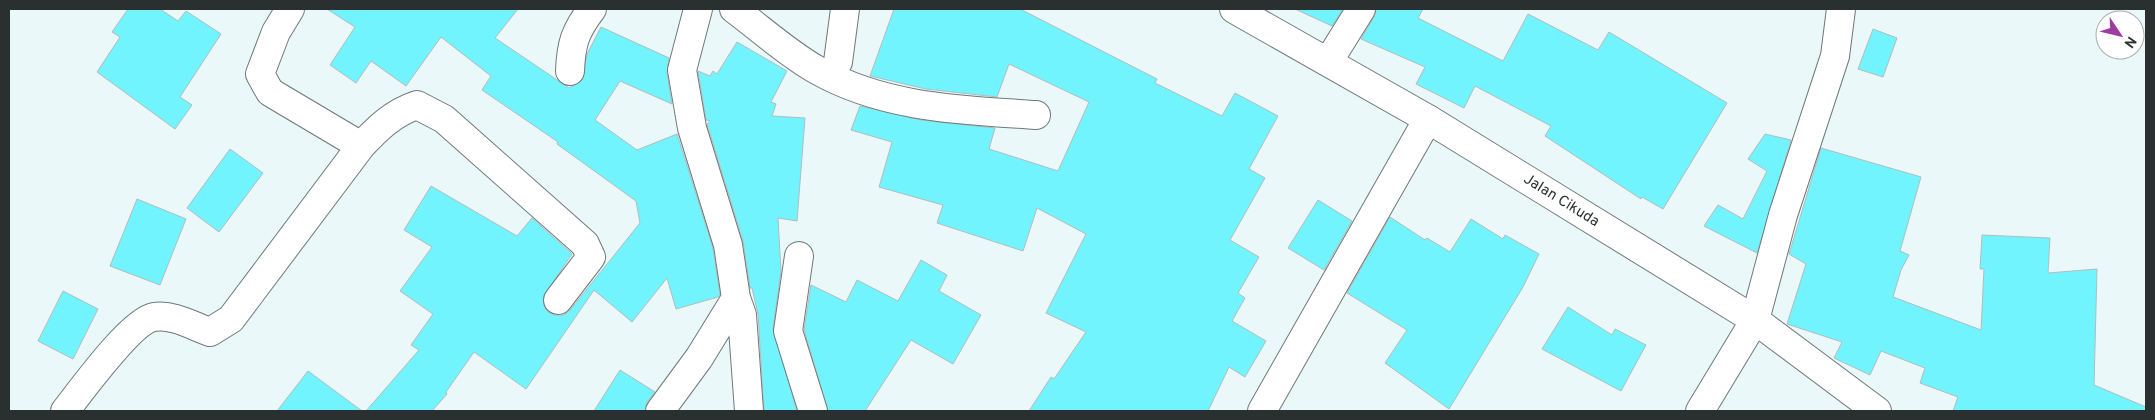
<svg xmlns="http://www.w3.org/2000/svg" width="2155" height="420" font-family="Overpass,sans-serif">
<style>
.building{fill:#72f4fe;stroke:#b0bdbe}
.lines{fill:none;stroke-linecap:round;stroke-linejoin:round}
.street-casing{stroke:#6d797a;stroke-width:30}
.secondary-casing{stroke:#6d797a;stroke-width:30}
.street{stroke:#fff;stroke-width:28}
.secondary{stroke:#fff;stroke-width:28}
.labels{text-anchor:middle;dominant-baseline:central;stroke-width:5;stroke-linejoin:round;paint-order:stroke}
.street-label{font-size:15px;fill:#2a3030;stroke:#fff}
</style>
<rect width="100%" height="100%" fill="#ebf8f9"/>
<path class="building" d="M128,9H160L178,21L186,11L221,34L180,97L192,105L175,129L97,72L120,37L112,32Z
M327,9H518L495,38L569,88L583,79L587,54L601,27L669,58L667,73L672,104L620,81L595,120L637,150L677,134L713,248L720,295L718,297L676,309L667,278L632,322L594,290L526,389L474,352L446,392L447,394L432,411H366L419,350L411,345L433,314L400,291L432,247L404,230L431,186L517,236L532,218L572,254L543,297L544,306L548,312L555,315H564L570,310L640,223L636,201L557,144L558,142L482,90L491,76L441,37L406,86L371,61L356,83L330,65L355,27Z
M894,9H1020L1157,79L1155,83L1222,116L1235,93L1278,116L1249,169L1265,178L1230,240L1259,257L1238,293L1245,298L1232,321L1266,341L1245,377L1229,367L1208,411H1029L1051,377L1054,379L1086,332L1046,313L1086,234L1037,208L1023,251L937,223L943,205L879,187L892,142L851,130L860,106L921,120L995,128L989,149L1058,171L1089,102L1009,64L997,97L926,89L870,76Z
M1295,9H1343L1332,26Z
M1376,9H1423L1418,18L1503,61L1528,14L1598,50L1609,32L1727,103L1663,209L1642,197L1641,199L1545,136L1551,126L1475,86L1464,108L1416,84L1425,67L1361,39L1374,17Z
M1873,29L1897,38L1883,77L1858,69Z
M737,42L787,71L771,102L776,104L772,116L805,118L797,221L778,218L781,271L773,329L797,411H764L758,314L752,288H750L743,241L707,124L710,121L706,120L698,71L710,76L713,71L717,74Z
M1765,134L1791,140L1757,253L1704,226L1718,205L1743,219L1767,171L1748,159Z
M1821,148L1921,177L1900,251L1909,255L1901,270L1893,297L1981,330L1984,269H1980L1982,235L2050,238L2048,273L2097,269L2094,385L2146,407V411H1953L1958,397L1920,383L1925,368L1881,351L1870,375L1834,358L1842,342L1787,324L1806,264L1789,254Z
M230,149L263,173L219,232L187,208Z
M137,199L186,219L160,285L110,266Z
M1318,200L1352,221L1324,270L1288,248Z
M1390,217L1425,240L1427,238L1450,252L1471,219L1503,239L1505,235L1539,254L1523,287L1449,409L1385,363L1407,330L1347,293Z
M921,260L947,275L939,291L981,315L953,364L911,340L865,411H828L804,330L811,285L846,302L857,280L898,301Z
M63,291L98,309L73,359L38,341Z
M1568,307L1612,335L1615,329L1646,345L1621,391L1542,349Z
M620,370L655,392L647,402L645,411H594Z
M308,371L362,411H277Z"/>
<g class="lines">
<g class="street-casing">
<path id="street" d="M290,9L276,32L260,74L270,92L361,146C378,128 393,113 417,105L444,119L585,244L591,257L558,300
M698,9L682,70L692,128L728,245L736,298L742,315L749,411
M734,9C761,29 787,53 817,70C884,108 961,110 1036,115
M838,62L845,9
M1328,62L1361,9
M570,71C571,44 575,31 592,9
M799,256L788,331L813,411
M65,411C81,391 131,321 154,317C173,314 193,326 210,332L231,319L361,146
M660,411L699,358L736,298
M1262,411L1428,119
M1700,411L1755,320L1783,215L1835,56L1841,9"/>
</g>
<g class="secondary-casing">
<path id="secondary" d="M1234,9L1428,119L1755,320L1877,411"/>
</g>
<use href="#street" class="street"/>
<use href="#secondary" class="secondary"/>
</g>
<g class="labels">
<g class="street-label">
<text transform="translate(1561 201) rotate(32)">Jalan Cikuda</text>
</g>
</g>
<rect width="2155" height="420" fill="none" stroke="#2a3030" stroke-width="20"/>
<g transform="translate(2120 35) rotate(125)"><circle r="24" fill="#ffffff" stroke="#aaacac"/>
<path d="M0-4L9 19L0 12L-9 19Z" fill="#9e3ba1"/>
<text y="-8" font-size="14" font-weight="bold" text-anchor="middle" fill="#2a3030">N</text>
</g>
</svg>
